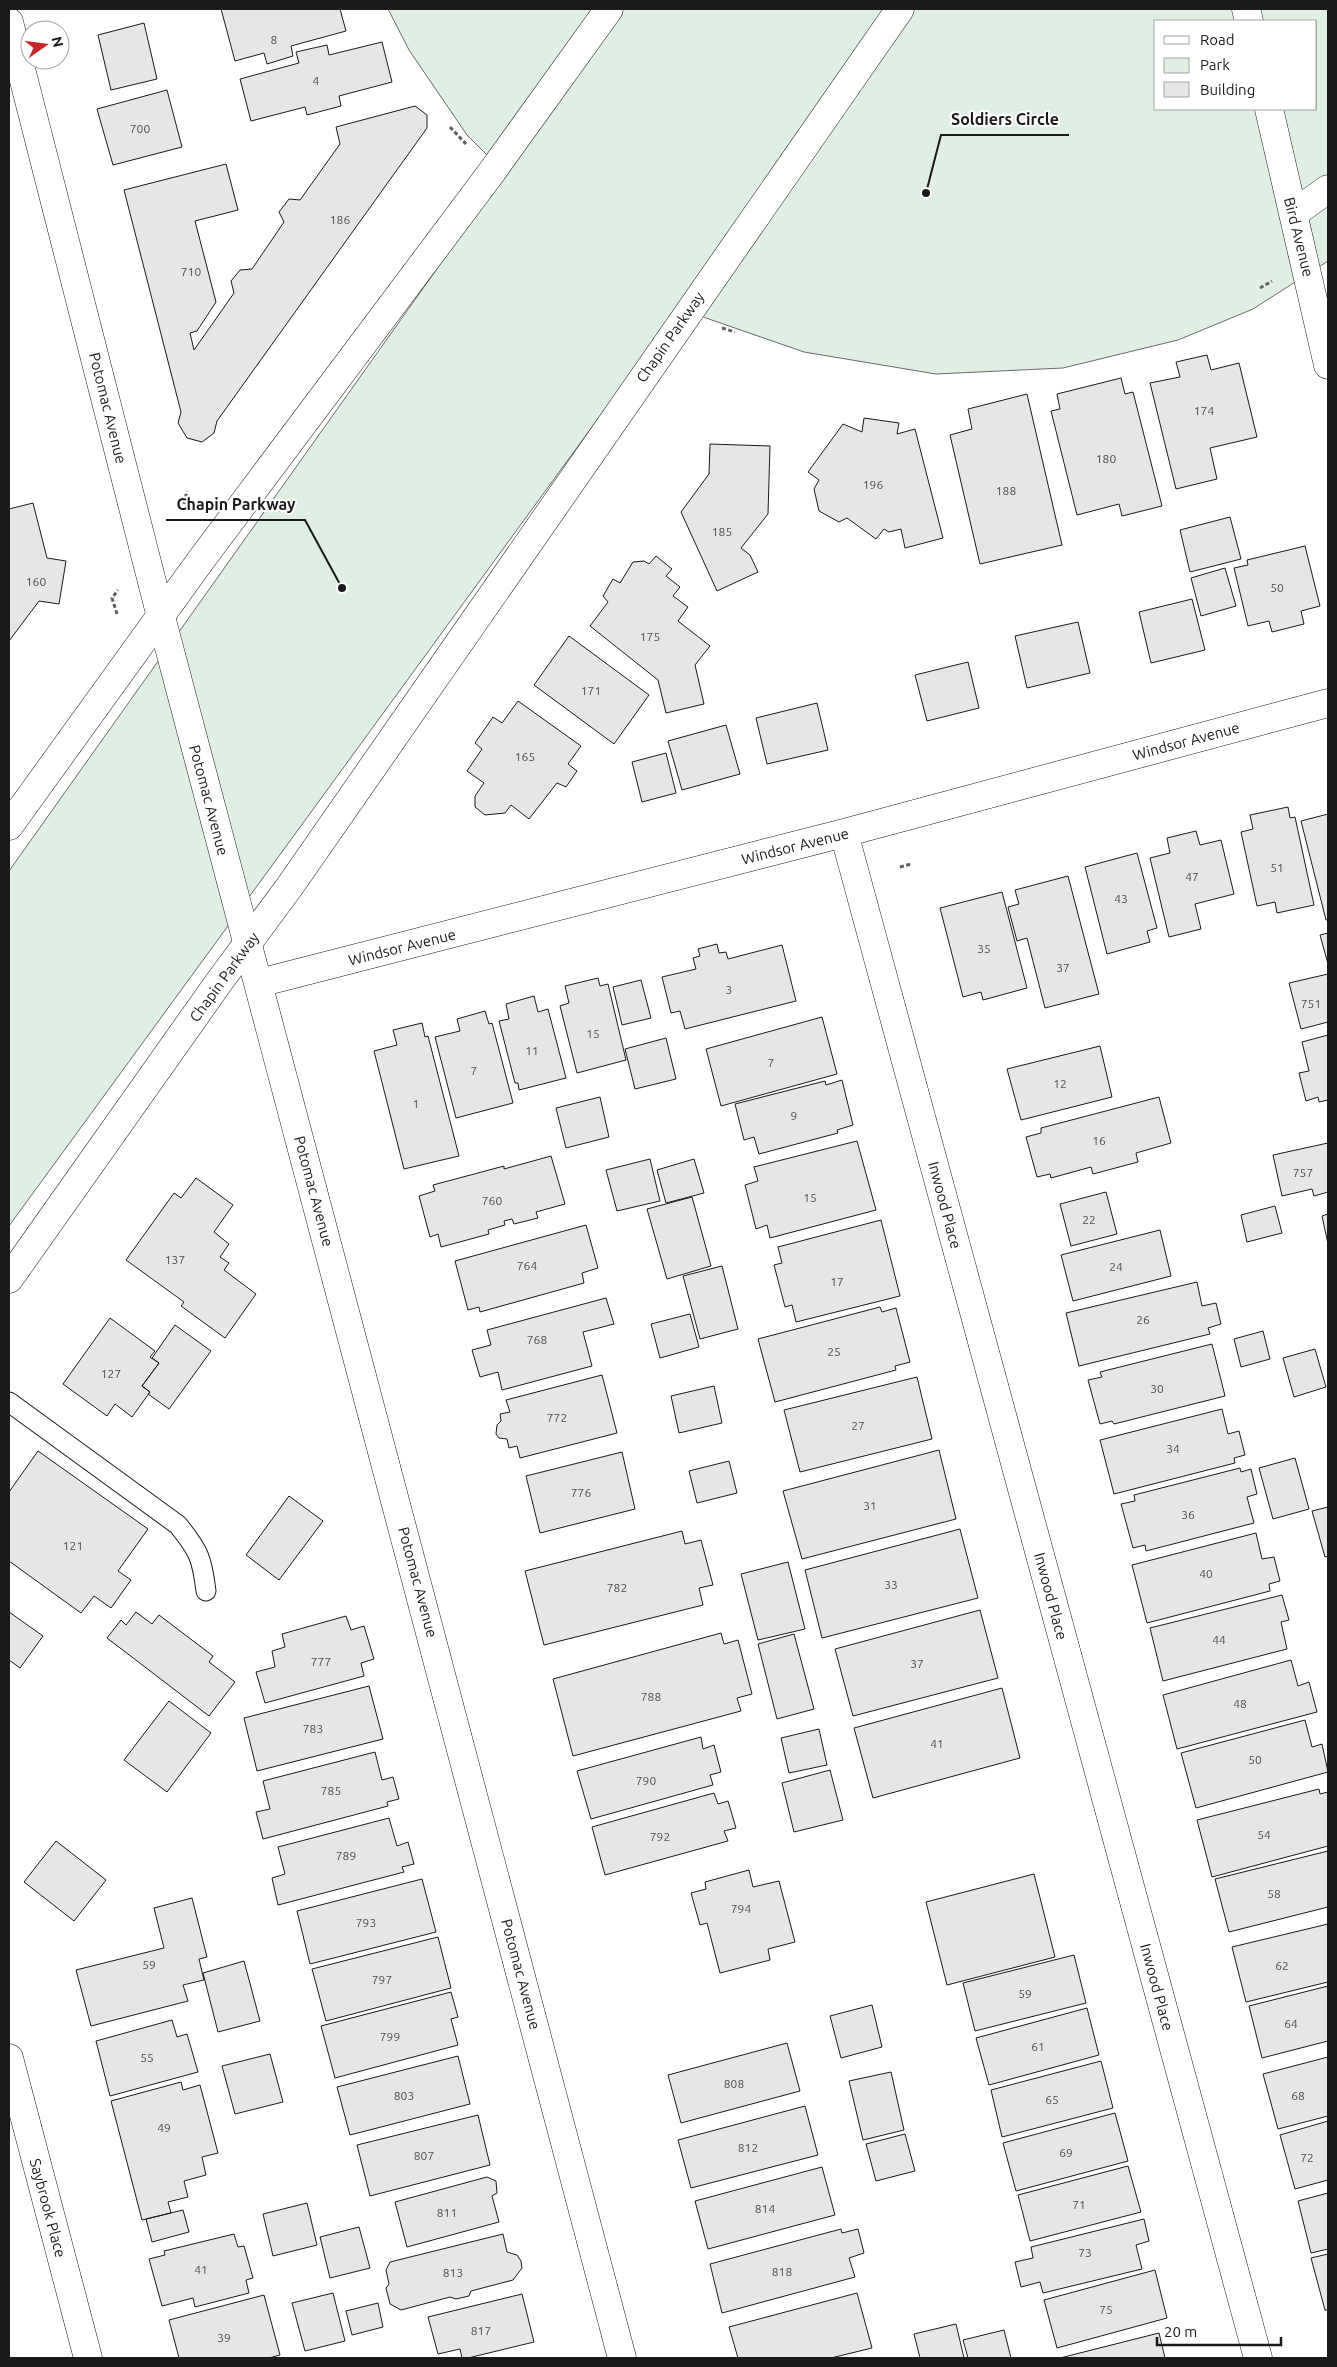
<svg xmlns="http://www.w3.org/2000/svg" width="1337" height="2367" font-family="Ubuntu,sans-serif">
<style>
.green{fill:#e0efe3;stroke:#6a6a6a;fill-rule:evenodd}
.building{fill:#e6e6e6;stroke:#1a1a1a}
.lines{fill:none;stroke-linecap:round;stroke-linejoin:round}
.service-casing{stroke:#1a1a1a;stroke-width:21}
.minor-casing{stroke:#1a1a1a;stroke-width:29}
.tertiary-casing{stroke:#1a1a1a;stroke-width:29}
.path{stroke:#5f5f5f;stroke-width:3;stroke-dasharray:4 2.5;stroke-linecap:butt}
.service{stroke:#fff;stroke-width:19}
.minor{stroke:#fff;stroke-width:28}
.tertiary{stroke:#fff;stroke-width:28}
.labels{text-anchor:middle;dominant-baseline:central;stroke-width:4;stroke-linejoin:round;paint-order:stroke}
.number-label{font-size:12px;fill:#4d4d4d}
.street-label{font-size:15px;fill:#1a1a1a;stroke:#fff}
.leader{fill:none;stroke:#1a1a1a;stroke-width:2}
.callout-dot{fill:#1a1a1a;stroke:#fff;stroke-width:2}
.callout-label{font-size:16px;text-anchor:middle;font-weight:bold;fill:#1a1a1a;stroke:#fff;stroke-width:4;stroke-linejoin:round;paint-order:stroke}
</style>
<rect width="100%" height="100%" fill="#fff"/>
<path class="green" d="M388,9H1328V261L1253,309L1178,340L1063,368L936,374L804,352L706,318L681,305L9,1226V871L505,173L467,135L409,50ZM1156,21H1316V109H1156Z"/>
<path class="building" d="M221,9H340L346,31L291,46L293,56L267,64L264,53L235,61Z
M144,23L157,79L111,90L98,35Z
M382,42L392,82L339,96L341,106L307,115L305,107L251,121L240,79L299,63L296,52L327,45L329,55Z
M167,90L182,147L113,165L97,109Z
M415,106L427,115V128L217,421L214,433L202,442L187,438L178,423L181,412L124,190L226,164L238,210L195,221L216,302L197,331L190,333L194,350L234,293L231,281L240,270L252,269L284,222L279,212L289,199L300,200L340,144L336,127Z
M1207,355L1211,370L1239,363L1257,437L1210,448L1217,479L1176,489L1150,383L1180,377L1176,362Z
M1121,378L1125,394L1133,392L1162,506L1122,516L1119,504L1077,515L1051,411L1060,409L1057,394Z
M1027,394L1062,545L980,564L950,435L972,429L968,409Z
M864,418L899,423L897,434L915,429L943,538L905,548L901,529L889,532L884,529L876,539L847,518L839,522L819,511L814,489L819,480L808,472L843,424L862,432Z
M710,444L770,446L768,514L741,548L750,555L758,572L717,591L681,512L709,474Z
M33,503L47,558L66,561L59,604L39,601L9,641V509Z
M1230,517L1241,559L1190,572L1180,530Z
M1305,546L1320,606L1301,611L1304,624L1272,632L1269,621L1248,626L1234,568L1248,565L1247,560Z
M656,556L672,569L666,576L680,587L673,596L688,607L678,621L710,646L695,665L704,704L666,713L658,680L590,626L608,602L603,596L613,579L620,583L633,562L644,561L649,564Z
M1225,568L1236,606L1201,616L1191,578Z
M1192,599L1205,650L1151,663L1139,612Z
M1078,622L1090,673L1027,688L1015,636Z
M569,636L649,695L614,744L534,685Z
M968,662L979,708L927,721L915,675Z
M518,701L581,746L568,764L577,771L566,787L557,783L529,819L511,805L505,813L485,815L475,807V796L484,783L467,771L482,749L475,743L493,717L502,723Z
M817,703L828,750L767,764L756,718Z
M726,725L740,774L682,790L668,741Z
M666,753L676,793L642,802L632,762Z
M1288,807L1290,818L1295,817L1314,905L1277,913L1275,902L1257,906L1241,832L1253,829L1250,815Z
M1328,814V920H1326L1301,821Z
M1196,831L1200,845L1221,840L1234,894L1195,904L1201,929L1169,937L1150,858L1170,853L1167,838Z
M1137,853L1157,928L1147,931L1150,942L1107,954L1085,867Z
M1068,876L1099,994L1045,1008L1027,938L1017,941L1008,907L1019,904L1015,890Z
M1002,892L1027,988L983,1000L981,992L963,997L940,908Z
M1328,933V964L1320,935Z
M717,944L719,953L726,952L728,959L782,945L796,1001L685,1029L680,1011L671,1013L662,977L696,969L693,958L700,956L698,949Z
M1328,974V1022L1301,1029L1289,983Z
M598,978L600,986L608,984L626,1060L577,1073L560,1006L569,1003L565,986Z
M641,980L651,1018L622,1025L613,987Z
M534,996L538,1012L548,1009L566,1078L519,1090L518,1083H515L499,1021L509,1019L506,1004Z
M485,1011L489,1024L492,1023L513,1103L456,1118L435,1037L460,1031L457,1019Z
M822,1017L837,1074L721,1106L706,1049Z
M422,1023L425,1037L428,1036L459,1156L404,1169L374,1051L397,1045L393,1030Z
M1328,1035V1100L1319,1102L1318,1097L1306,1101L1299,1073L1309,1071L1302,1042Z
M666,1038L676,1079L635,1089L625,1049Z
M1100,1046L1112,1097L1021,1120L1007,1069Z
M842,1080L853,1125L837,1130L838,1133L759,1154L754,1137L744,1140L735,1104L825,1081L826,1085Z
M600,1097L609,1137L566,1148L556,1108Z
M1159,1097L1171,1143L1136,1153L1138,1162L1093,1174L1091,1167L1051,1178L1050,1174L1037,1177L1026,1137L1041,1133V1128Z
M857,1141L876,1210L770,1238L767,1225L756,1229L745,1185L758,1181L754,1167Z
M1328,1143V1192L1314,1196L1312,1189L1282,1196L1273,1155Z
M551,1156L565,1204L536,1212L538,1218L514,1224L512,1219L504,1221L505,1225L488,1230L489,1234L441,1247L438,1234L430,1237L419,1196L435,1191L433,1185L504,1166V1169Z
M650,1159L660,1201L617,1211L606,1170Z
M694,1159L704,1193L666,1203L657,1170Z
M196,1178L233,1205L214,1232L229,1244L220,1257L229,1263L224,1270L256,1294L225,1338L181,1306L184,1302L126,1260L174,1193L181,1198Z
M1106,1192L1117,1234L1071,1246L1060,1204Z
M692,1197L711,1266L667,1279L647,1209Z
M1275,1206L1282,1233L1247,1242L1241,1215Z
M1328,1214V1244L1322,1216Z
M881,1220L900,1296L796,1322L792,1305L785,1307L774,1265L782,1263L778,1247Z
M586,1225L598,1268L582,1273L584,1283L480,1312L479,1307L468,1310L455,1261Z
M1160,1230L1171,1276L1073,1301L1061,1255Z
M722,1266L738,1329L700,1339L683,1276Z
M1197,1282L1202,1306L1216,1303L1221,1324L1208,1328L1210,1334L1079,1366L1066,1313Z
M606,1298L614,1324L583,1332L592,1366L502,1390L498,1372L480,1377L472,1350L491,1345L487,1330Z
M880,1307L882,1312L896,1308L910,1362L895,1366L896,1370L775,1402L758,1339Z
M690,1314L699,1347L660,1358L651,1324Z
M110,1318L155,1351L150,1357L159,1363L142,1386L150,1392L132,1417L115,1404L107,1416L63,1384Z
M175,1325L211,1351L169,1409L148,1394L150,1392L142,1386L159,1363L152,1358Z
M1263,1331L1270,1359L1241,1367L1234,1339Z
M1212,1344L1225,1396L1114,1424L1112,1421L1100,1424L1088,1380L1102,1377L1100,1372Z
M1315,1349L1326,1387L1294,1397L1283,1358Z
M602,1375L617,1433L520,1458L517,1446L509,1448L507,1439L499,1438L496,1434L497,1425L501,1421L500,1414L510,1412L506,1400Z
M917,1377L932,1439L800,1472L784,1410Z
M714,1386L722,1423L679,1433L671,1396Z
M1222,1409L1228,1434L1239,1431L1245,1455L1234,1458L1235,1463L1114,1494L1100,1440Z
M939,1450L956,1519L802,1559L783,1491Z
M38,1451L148,1529L118,1571L131,1580L111,1608L94,1596L81,1613L9,1561V1492Z
M622,1452L635,1509L540,1533L526,1476Z
M1295,1458L1309,1509L1273,1519L1259,1468Z
M729,1461L737,1493L697,1503L689,1471Z
M1240,1468L1241,1472L1251,1469L1257,1494L1247,1497L1254,1523L1146,1551L1145,1545L1133,1548L1121,1504L1135,1501L1134,1495Z
M289,1496L323,1521L279,1580L246,1555Z
M1328,1507V1556L1325,1557L1312,1511Z
M960,1529L978,1598L822,1638L805,1570Z
M682,1531L685,1544L701,1540L713,1585L699,1588L703,1605L544,1645L525,1571Z
M1256,1533L1262,1559L1274,1557L1280,1581L1269,1584L1270,1591L1147,1623L1132,1565Z
M788,1562L805,1629L758,1640L741,1574Z
M1282,1595L1289,1620L1281,1622L1287,1649L1163,1681L1150,1628Z
M980,1610L998,1678L853,1716L835,1649Z
M9,1612L43,1636L20,1668L9,1660Z
M136,1612L152,1624L159,1615L213,1656L209,1662L235,1682L209,1716L107,1638L121,1620L126,1625Z
M346,1616L351,1630L364,1626L374,1659L361,1663L364,1676L265,1703L256,1672L275,1667L272,1651L285,1647L282,1634Z
M721,1633L724,1644L738,1640L752,1694L737,1698L741,1711L573,1756L553,1679Z
M794,1634L814,1709L777,1719L758,1644Z
M1291,1660L1298,1686L1309,1682L1317,1712L1177,1749L1163,1695Z
M369,1686L383,1739L257,1771L244,1718Z
M1002,1688L1020,1758L873,1798L854,1728Z
M169,1701L211,1733L167,1792L124,1760Z
M1305,1720L1312,1747L1322,1744L1328,1772L1196,1808L1181,1753Z
M819,1729L827,1765L789,1773L781,1738Z
M701,1737L703,1749L714,1745L721,1772L710,1775L713,1785L591,1819L577,1771Z
M375,1752L382,1780L393,1777L399,1799L387,1802L388,1806L263,1839L256,1812L270,1809L263,1781Z
M830,1770L843,1820L794,1832L782,1783Z
M1319,1789L1320,1794L1328,1792V1846L1212,1877L1197,1820Z
M714,1793L718,1804L728,1801L736,1828L724,1831L728,1841L605,1875L592,1827Z
M389,1818L397,1846L408,1842L414,1864L402,1867L404,1872L278,1905L272,1878L285,1874L278,1847Z
M56,1841L106,1880L74,1921L24,1882Z
M1328,1851V1907L1229,1932L1215,1879Z
M749,1870L753,1887L779,1881L795,1942L768,1949L770,1960L720,1973L707,1923L700,1925L691,1893L706,1889L705,1882Z
M1034,1874L1055,1957L947,1985L926,1902Z
M422,1879L436,1932L310,1964L297,1911Z
M192,1898L207,1957L199,1959L204,1980L183,1985L188,2001L91,2026L76,1970L164,1948L154,1908Z
M1328,1924V1982L1246,2002L1232,1947Z
M438,1937L451,1988L326,2021L312,1969Z
M1074,1955L1086,2003L975,2031L963,1983Z
M244,1961L260,2021L218,2032L203,1973Z
M1328,1986V2041L1262,2058L1249,2006Z
M451,1992L458,2017L451,2019L458,2045L335,2078L321,2026Z
M872,2005L882,2047L841,2058L830,2016Z
M1087,2008L1099,2055L989,2085L976,2038Z
M172,2020L177,2037L187,2034L198,2072L110,2096L96,2041Z
M787,2043L800,2091L681,2123L668,2075Z
M270,2054L283,2102L235,2114L222,2066Z
M458,2056L470,2104L350,2135L337,2087Z
M1328,2057V2116L1278,2129L1263,2074Z
M1101,2061L1113,2108L1002,2137L991,2090Z
M891,2072L904,2130L863,2140L849,2081Z
M181,2082L183,2090L200,2085L218,2153L202,2157L206,2175L184,2181L188,2197L168,2202L171,2213L142,2220L111,2101Z
M805,2106L818,2155L691,2188L678,2140Z
M1115,2113L1128,2161L1016,2191L1003,2143Z
M478,2115L490,2165L370,2196L357,2145Z
M1328,2121V2180L1295,2189L1280,2135Z
M905,2134L915,2171L876,2181L866,2144Z
M1128,2166L1141,2212L1030,2241L1018,2195Z
M822,2167L835,2215L708,2249L695,2201Z
M487,2177L496,2181L497,2193L492,2196L499,2222L407,2247L395,2202Z
M1328,2193V2249L1311,2253L1298,2201Z
M307,2203L317,2245L273,2256L263,2214Z
M183,2210L189,2232L152,2242L146,2219Z
M1144,2219L1149,2241L1136,2245L1142,2269L1043,2293L1040,2282L1021,2287L1015,2262L1033,2258L1031,2247Z
M359,2227L370,2268L330,2278L320,2237Z
M841,2229L842,2233L858,2229L864,2253L849,2258L855,2277L722,2313L710,2264Z
M234,2234L238,2247L244,2246L253,2278L246,2280L249,2293L195,2307L193,2298L162,2306L149,2259L165,2255L164,2251Z
M503,2234L507,2252L517,2255L521,2261L522,2268L513,2280L471,2291L469,2296L456,2299L450,2297L401,2310L390,2304L386,2288L389,2284L386,2270L390,2262Z
M1328,2254V2310H1325L1311,2258Z
M1155,2270L1167,2318L1057,2348L1044,2300Z
M333,2293L345,2341L305,2351L292,2303Z
M857,2293L872,2348L831,2358H738L729,2327Z
M522,2294L534,2342L468,2358H462L460,2349L438,2354L428,2317Z
M264,2295L280,2355L269,2358H179L169,2320Z
M378,2303L383,2327L352,2335L346,2311Z
M956,2324L964,2358H920L914,2334Z
M1004,2330L1011,2358H968L963,2340Z
M1159,2333L1165,2358H1060Z"/>
<g class="lines">
<g class="service-casing">
<path id="service" d="M9,1402L178,1525C199,1551 202,1558 206,1591"/>
</g>
<g class="minor-casing">
<path id="minor" d="M1246,9L1249,21
M9,22L161,617L622,2358
M1269,109L1328,365
M1293,214L1328,189
M844,833L1258,2358
M259,983L844,833L1328,703
M9,2058L88,2358"/>
</g>
<g class="tertiary-casing">
<path id="tertiary" d="M9,826L201,560L491,173L609,9
M9,1279L219,982L290,886L900,9"/>
</g>
<path class="path" d="M450,127L466,144
M1260,288L1272,281
M722,328L735,332
M184,504L187,491
M117,614L112,598L118,590
M900,867L911,864"/>
<use href="#service" class="service"/>
<use href="#minor" class="minor"/>
<use href="#tertiary" class="tertiary"/>
</g>
<g class="labels">
<g class="number-label">
<text x="274" y="39">8</text>
<text x="316" y="80">4</text>
<text x="140" y="128">700</text>
<text x="340" y="219">186</text>
<text x="191" y="271">710</text>
<text x="1204" y="410">174</text>
<text x="1106" y="458">180</text>
<text x="873" y="484">196</text>
<text x="1006" y="490">188</text>
<text x="722" y="531">185</text>
<text x="36" y="581">160</text>
<text x="1277" y="587">50</text>
<text x="650" y="636">175</text>
<text x="591" y="690">171</text>
<text x="525" y="756">165</text>
<text x="1277" y="867">51</text>
<text x="1192" y="876">47</text>
<text x="1121" y="898">43</text>
<text x="984" y="948">35</text>
<text x="1063" y="967">37</text>
<text x="729" y="989">3</text>
<text x="1311" y="1003">751</text>
<text x="593" y="1033">15</text>
<text x="532" y="1050">11</text>
<text x="771" y="1062">7</text>
<text x="474" y="1070">7</text>
<text x="1060" y="1083">12</text>
<text x="416" y="1103">1</text>
<text x="794" y="1115">9</text>
<text x="1099" y="1140">16</text>
<text x="1303" y="1172">757</text>
<text x="810" y="1197">15</text>
<text x="492" y="1200">760</text>
<text x="1089" y="1219">22</text>
<text x="175" y="1259">137</text>
<text x="527" y="1265">764</text>
<text x="1116" y="1266">24</text>
<text x="837" y="1281">17</text>
<text x="1143" y="1319">26</text>
<text x="537" y="1339">768</text>
<text x="834" y="1351">25</text>
<text x="111" y="1373">127</text>
<text x="1157" y="1388">30</text>
<text x="557" y="1417">772</text>
<text x="858" y="1425">27</text>
<text x="1173" y="1448">34</text>
<text x="581" y="1492">776</text>
<text x="870" y="1505">31</text>
<text x="1188" y="1514">36</text>
<text x="73" y="1545">121</text>
<text x="1206" y="1573">40</text>
<text x="891" y="1584">33</text>
<text x="617" y="1587">782</text>
<text x="1219" y="1639">44</text>
<text x="321" y="1661">777</text>
<text x="917" y="1663">37</text>
<text x="651" y="1696">788</text>
<text x="1240" y="1703">48</text>
<text x="313" y="1728">783</text>
<text x="937" y="1743">41</text>
<text x="1255" y="1759">50</text>
<text x="646" y="1780">790</text>
<text x="331" y="1790">785</text>
<text x="1264" y="1834">54</text>
<text x="660" y="1836">792</text>
<text x="346" y="1855">789</text>
<text x="1274" y="1893">58</text>
<text x="741" y="1908">794</text>
<text x="366" y="1922">793</text>
<text x="149" y="1964">59</text>
<text x="1282" y="1965">62</text>
<text x="382" y="1979">797</text>
<text x="1025" y="1993">59</text>
<text x="1291" y="2023">64</text>
<text x="390" y="2036">799</text>
<text x="1038" y="2046">61</text>
<text x="147" y="2057">55</text>
<text x="734" y="2083">808</text>
<text x="404" y="2095">803</text>
<text x="1298" y="2095">68</text>
<text x="1052" y="2099">65</text>
<text x="164" y="2127">49</text>
<text x="748" y="2147">812</text>
<text x="1066" y="2152">69</text>
<text x="424" y="2155">807</text>
<text x="1307" y="2157">72</text>
<text x="1079" y="2204">71</text>
<text x="765" y="2208">814</text>
<text x="447" y="2212">811</text>
<text x="1085" y="2252">73</text>
<text x="201" y="2269">41</text>
<text x="782" y="2271">818</text>
<text x="453" y="2272">813</text>
<text x="1106" y="2309">75</text>
<text x="481" y="2330">817</text>
<text x="224" y="2337">39</text>
</g>
<g class="street-label">
<text transform="translate(1299 237) rotate(76)">Bird Avenue</text>
<text transform="translate(670 337) rotate(-55)">Chapin Parkway</text>
<text transform="translate(108 408) rotate(76)">Potomac Avenue</text>
<text transform="translate(1186 741) rotate(-15)">Windsor Avenue</text>
<text transform="translate(209 800) rotate(75)">Potomac Avenue</text>
<text transform="translate(795 846) rotate(-14)">Windsor Avenue</text>
<text transform="translate(402 947) rotate(-14)">Windsor Avenue</text>
<text transform="translate(224 977) rotate(-54)">Chapin Parkway</text>
<text transform="translate(314 1191) rotate(75)">Potomac Avenue</text>
<text transform="translate(945 1205) rotate(75)">Inwood Place</text>
<text transform="translate(418 1582) rotate(75)">Potomac Avenue</text>
<text transform="translate(1051 1596) rotate(75)">Inwood Place</text>
<text transform="translate(521 1974) rotate(75)">Potomac Avenue</text>
<text transform="translate(1157 1987) rotate(75)">Inwood Place</text>
<text transform="translate(48 2208) rotate(75)">Saybrook Place</text>
</g>
</g>
<path class="leader" d="M926 193L941 135H1069M342 588L305 520H166"/>
<g class="callout-dot">
<circle cx="926" cy="193" r="5"/>
<circle cx="342" cy="588" r="5"/>
</g>
<g class="callout-label">
<text x="1005" y="125">Soldiers Circle</text>
<text x="236" y="510">Chapin Parkway</text>
</g>
<rect width="1337" height="2367" fill="none" stroke="#1a1a1a" stroke-width="20"/>
<rect x="1154" y="20" width="162" height="90" fill="#ffffff" stroke="#a3a3a3"/>
<rect x="1164" y="36" width="25" height="8" fill="#ffffff" stroke="#a3a3a3"/>
<text x="1200" y="45" font-size="15" fill="#1a1a1a">Road</text>
<rect x="1164" y="58" width="25" height="15" fill="#e0efe3" stroke="#a3a3a3"/>
<text x="1200" y="70" font-size="15" fill="#1a1a1a">Park</text>
<rect x="1164" y="82" width="25" height="15" fill="#e6e6e6" stroke="#a3a3a3"/>
<text x="1200" y="95" font-size="15" fill="#1a1a1a">Building</text>
<g transform="translate(45 45) rotate(76)"><circle r="24" fill="#ffffff" stroke="#a3a3a3"/>
<path d="M0-4L9 19L0 12L-9 19Z" fill="#c62828"/>
<text y="-8" font-size="14" font-weight="bold" text-anchor="middle" fill="#1a1a1a">N</text>
</g>
<path d="M1157 2337v8h124v-8" fill="none" stroke="#1a1a1a" stroke-width="2.5"/>
<text x="1164" y="2337" font-size="15" fill="#1a1a1a" stroke="#ffffff" stroke-width="4" paint-order="stroke">20 m</text>
</svg>
